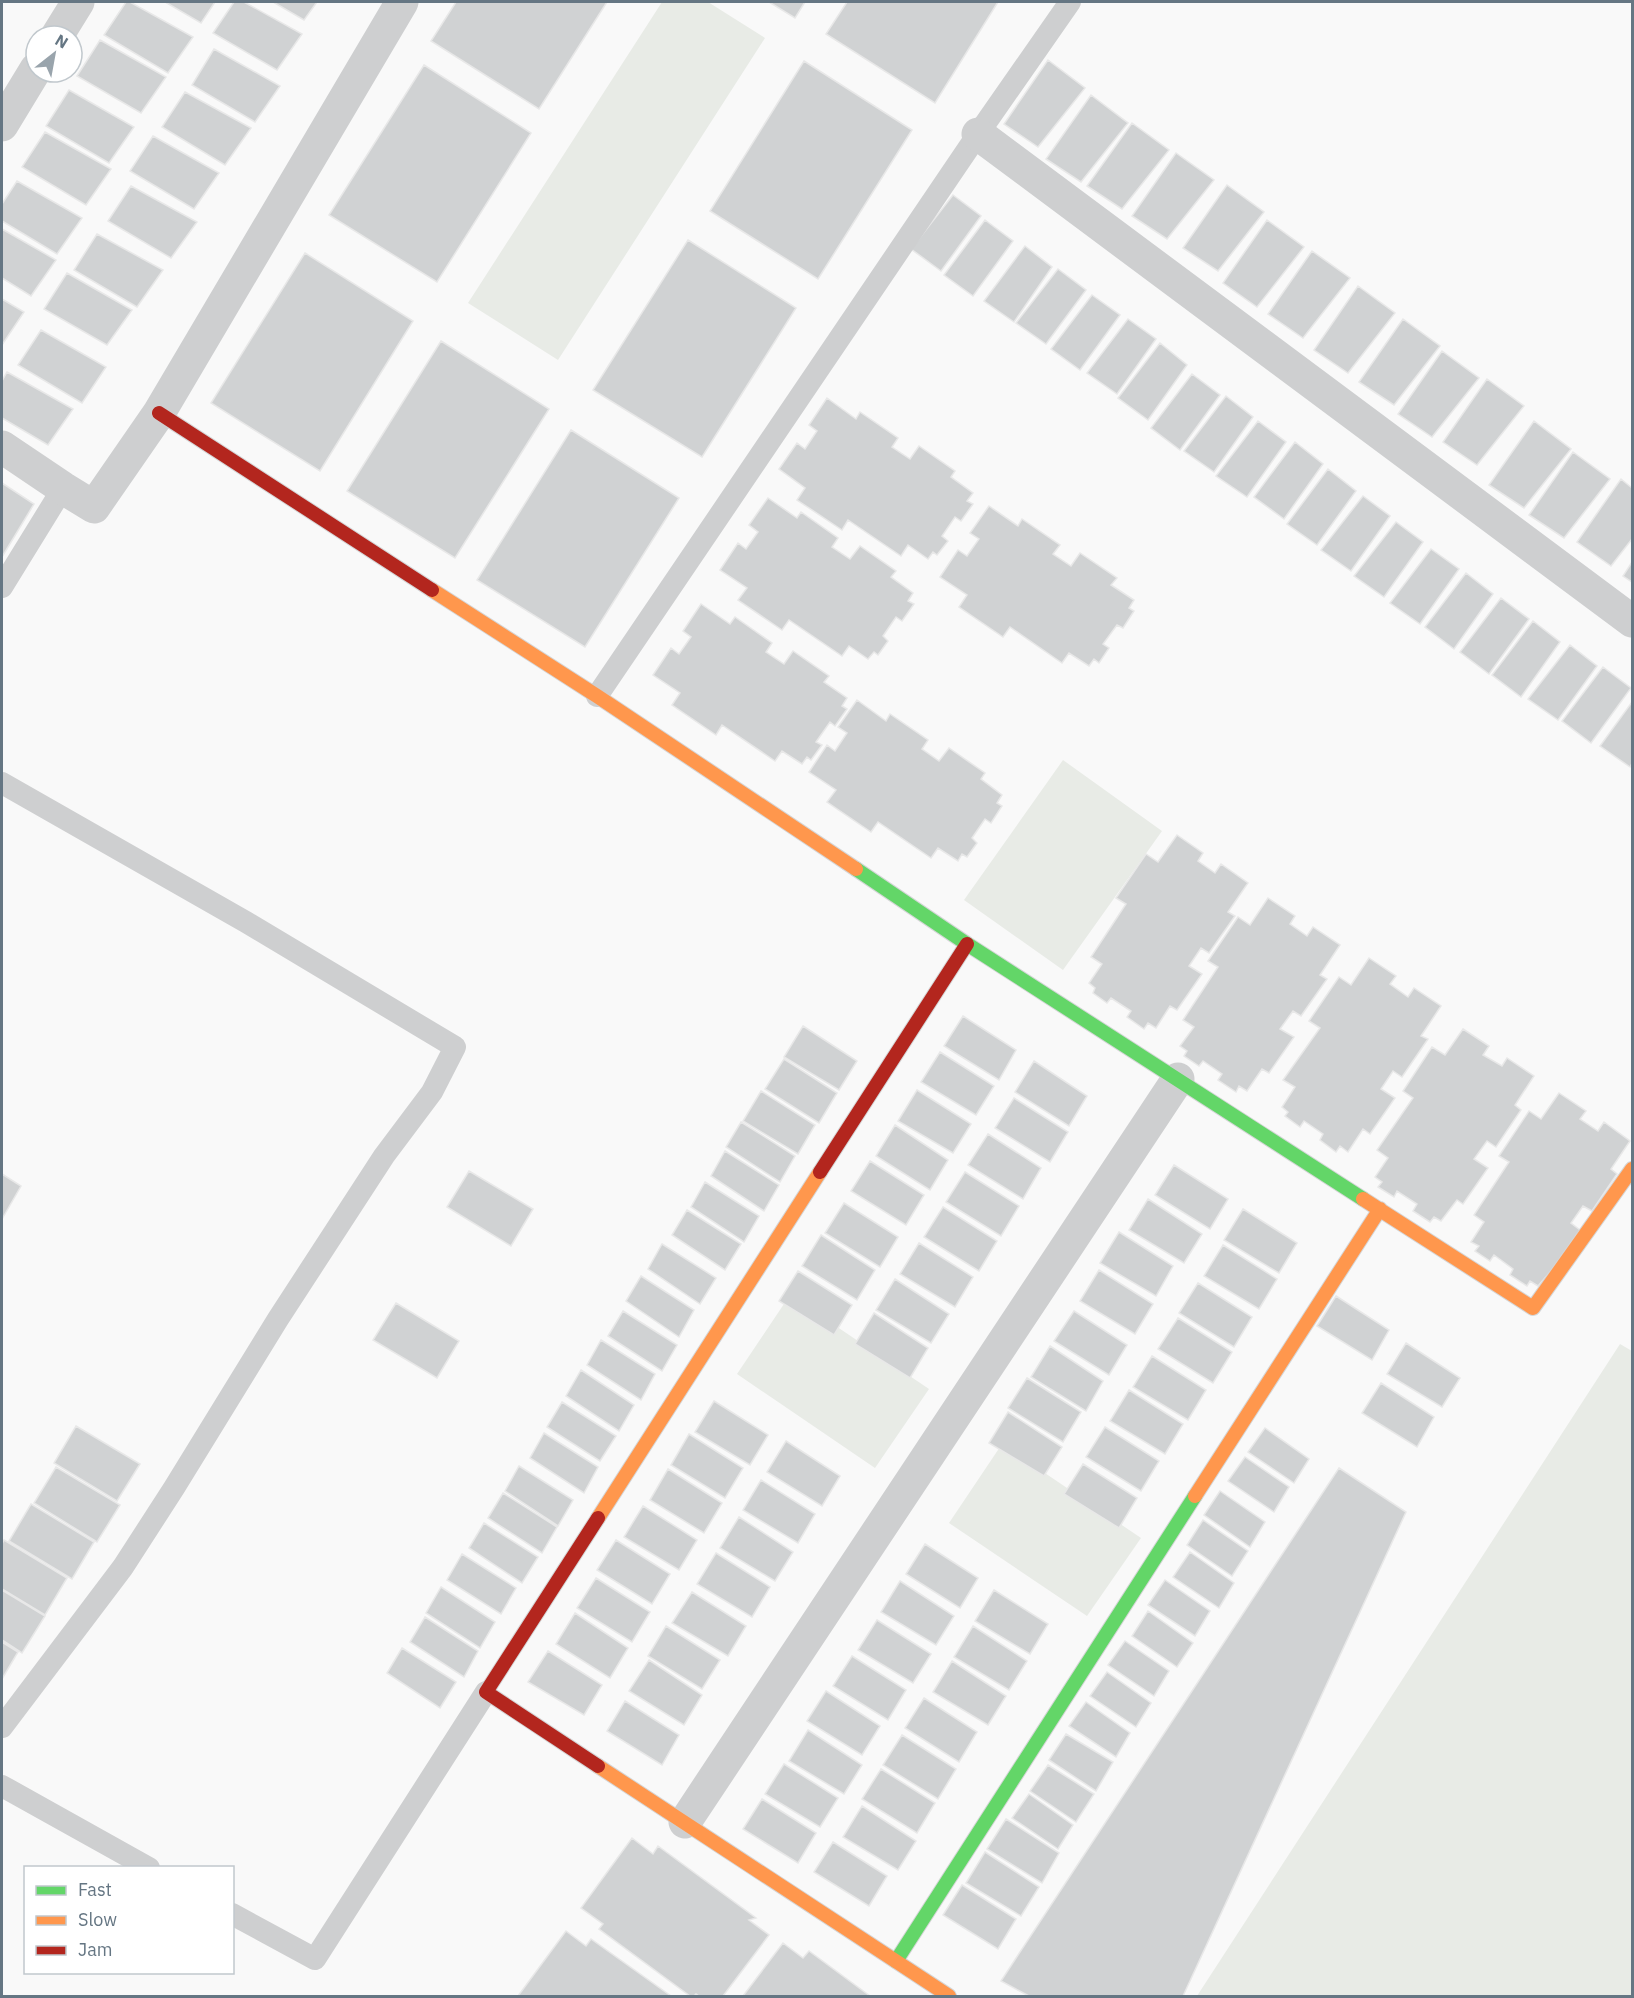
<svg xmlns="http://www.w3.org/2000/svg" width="1634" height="1998" font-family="'IBM Plex Sans',sans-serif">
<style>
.green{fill:#e8ebe6}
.building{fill:#d0d2d3;stroke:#e8e8e8;stroke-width:1.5}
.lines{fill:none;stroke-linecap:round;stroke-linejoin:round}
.fast-casing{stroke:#d5d6d7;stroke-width:16}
.slow-casing{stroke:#d5d6d7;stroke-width:16}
.jam-casing{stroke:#d5d6d7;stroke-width:16}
.lane{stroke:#cecfd0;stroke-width:22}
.street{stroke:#cecfd0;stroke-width:33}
.fast{stroke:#63d668;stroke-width:14}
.slow{stroke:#ff974d;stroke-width:14}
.jam{stroke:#b3261e;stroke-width:14}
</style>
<rect width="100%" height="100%" fill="#f9f9f9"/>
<path class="green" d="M662,2H708L765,38L558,360L468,303Z
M1063,760L1162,831L1063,970L964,900Z
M790,1295L929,1389L875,1468L737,1374Z
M1620,1344L1632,1351V1996H1197Z
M1002,1444L1141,1538L1087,1616L949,1523Z"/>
<path class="building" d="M126,2H130L193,37L168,73L104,35Z
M165,2H215L201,23Z
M234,2H244L302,34L277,70L213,33Z
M273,2H317L304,20Z
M456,2H607L539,109L431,41Z
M769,2H805L795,18Z
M847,2H998L935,103L826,34Z
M100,40L166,77L141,113L77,76Z
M214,49L280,86L255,122L192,85Z
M1048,60L1085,88L1038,147L1004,124Z
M804,61L912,130L818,279L710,211Z
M424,65L531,133L437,282L329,215Z
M69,90L134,127L109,163L46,126Z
M185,92L251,128L225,165L162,127Z
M1091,95L1128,123L1081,182L1046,159Z
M1132,123L1169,150L1122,209L1087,186Z
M45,132L111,169L86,205L22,167Z
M153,136L219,173L194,209L130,171Z
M1176,153L1214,180L1167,239L1132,216Z
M17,181L82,218L57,254L2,221V204Z
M1227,185L1264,212L1218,271L1183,248Z
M131,186L197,222L171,258L108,221Z
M953,195L981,216L941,271L911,249Z
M985,220L1013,241L973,296L944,275Z
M1267,220L1304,247L1257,307L1223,283Z
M2,229L56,260L31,296L2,278Z
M97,234L163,270L137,307L74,270Z
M688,240L796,308L702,457L593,390Z
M1025,246L1052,267L1014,322L984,301Z
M1312,251L1350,278L1303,338L1268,314Z
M305,253L413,321L320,471L211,403Z
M1058,269L1086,290L1046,344L1016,323Z
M67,273L132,310L107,345L44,309Z
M1358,286L1395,313L1348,373L1314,350Z
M1092,295L1120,315L1080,370L1051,349Z
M2,299L24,312L2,345Z
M1128,319L1156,339L1117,394L1087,373Z
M1403,319L1440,346L1394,405L1359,382Z
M41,330L106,367L82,403L18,365Z
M441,341L549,409L455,558L347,491Z
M1160,343L1187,365L1148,420L1118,398Z
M1442,351L1479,378L1432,437L1398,414Z
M7,372L73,409L48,445L2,418V381Z
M1192,374L1220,395L1180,450L1151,428Z
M1487,379L1524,406L1477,465L1443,442Z
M1226,396L1253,417L1214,472L1184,451Z
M827,398L856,419L860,412L898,438L892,447L910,459L919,446L955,471L951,477L973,493L967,501L973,504L961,521L955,517L942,536L948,541L937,555L933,552L928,559L908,545L901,556L848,520L842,530L797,500L805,488L779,469L797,443L805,449L817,431L809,425Z
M1258,421L1286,442L1247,497L1216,476Z
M1534,421L1571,449L1524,508L1489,485Z
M571,430L679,498L585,647L477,580Z
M1295,442L1323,464L1284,519L1254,497Z
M1573,452L1610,479L1564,538L1529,515Z
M1328,469L1356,491L1317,545L1287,524Z
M1621,479L1632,488V539L1611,566L1577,542Z
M2,483L34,504L2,557Z
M1363,496L1390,516L1351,571L1321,550Z
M768,498L797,518L801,512L838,538L832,547L850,559L860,546L896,571L891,577L913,593L908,601L914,604L902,621L896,617L883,636L888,641L878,655L874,652L868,659L849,646L842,656L789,620L782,630L738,600L747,588L720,570L738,543L746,549L758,532L749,525Z
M989,506L1018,526L1022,519L1060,545L1053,554L1071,566L1080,553L1117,578L1111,585L1134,600L1129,608L1134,611L1123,628L1117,625L1103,644L1109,648L1099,663L1094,659L1089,666L1069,653L1062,663L1010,627L1003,637L959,607L967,595L940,577L958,550L967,556L979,539L970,533Z
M1396,522L1423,542L1384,597L1354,576Z
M1431,549L1459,569L1420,624L1390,603Z
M1632,562V582L1623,576Z
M1466,573L1493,594L1454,649L1425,627Z
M1501,598L1529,619L1489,674L1460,652Z
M701,604L730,624L735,617L772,643L766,652L784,664L793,651L829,676L824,682L847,698L842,706L847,709L835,726L830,722L816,742L822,745L811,760L807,757L802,764L782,751L775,761L722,725L716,735L672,705L680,693L653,675L671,648L679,654L691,637L683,631Z
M1533,621L1560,642L1521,697L1492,675Z
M1570,645L1597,666L1558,720L1528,699Z
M1603,667L1631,688L1591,743L1562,721Z
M857,700L886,721L890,714L928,740L922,749L939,761L949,748L985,773L981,779L1002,795L997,803L1002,806L991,823L985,819L972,838L977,843L967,857L962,854L958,861L938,848L931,858L878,822L871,832L827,802L836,790L809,772L827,745L835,751L847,733L838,727Z
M1632,702V763L1630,767L1600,746Z
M1177,835L1203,853L1198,861L1215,873L1221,864L1248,883L1228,912L1235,916L1209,953L1201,948L1189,966L1202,974L1177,1010L1170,1006L1156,1028L1148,1023L1144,1029L1127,1017L1131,1011L1111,998L1107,1003L1093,993L1095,988L1089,983L1102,964L1091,957L1126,904L1116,898L1146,854L1158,862Z
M1268,898L1295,916L1290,924L1307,936L1313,927L1340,945L1320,975L1327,979L1301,1016L1293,1011L1280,1029L1294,1037L1269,1073L1262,1069L1247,1091L1239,1086L1236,1092L1218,1080L1222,1074L1203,1061L1199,1066L1184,1056L1187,1051L1180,1046L1194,1027L1183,1020L1218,967L1208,961L1238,917L1250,925Z
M1369,958L1396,976L1390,984L1408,997L1414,988L1441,1006L1421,1036L1428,1039L1402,1077L1393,1071L1381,1089L1395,1098L1370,1134L1363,1129L1348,1152L1340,1146L1336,1152L1320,1140L1323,1134L1304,1121L1300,1127L1285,1116L1288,1112L1282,1107L1295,1087L1283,1080L1320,1028L1309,1021L1339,977L1351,985Z
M963,1016L1016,1050L999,1080L944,1046Z
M803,1026L857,1061L839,1090L784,1057Z
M1463,1029L1489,1046L1483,1055L1502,1066L1507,1058L1534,1076L1515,1105L1521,1110L1496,1147L1487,1141L1474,1159L1488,1168L1463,1204L1457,1200L1441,1221L1434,1217L1430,1222L1413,1211L1417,1204L1397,1191L1394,1197L1378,1187L1382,1182L1375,1177L1388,1158L1377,1150L1413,1098L1403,1091L1432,1047L1445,1055Z
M940,1052L994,1086L976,1115L921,1082Z
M784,1059L837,1093L819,1123L765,1089Z
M1034,1061L1087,1096L1069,1126L1015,1092Z
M917,1090L971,1124L953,1153L898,1121Z
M761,1091L815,1125L798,1154L743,1121Z
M1559,1093L1586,1111L1580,1119L1598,1131L1604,1122L1630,1141L1611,1169L1617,1174L1592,1211L1583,1206L1571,1223L1584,1233L1538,1286L1530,1281L1527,1286L1510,1275L1513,1269L1494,1255L1490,1261L1475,1251L1479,1246L1471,1242L1484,1222L1474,1215L1509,1162L1499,1156L1529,1111L1541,1119Z
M1014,1098L1068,1132L1050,1162L995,1128Z
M741,1122L795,1156L780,1182L726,1147Z
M895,1125L948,1160L930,1190L876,1156Z
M988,1134L1041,1168L1023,1199L968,1165Z
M725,1151L779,1185L764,1211L711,1176Z
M870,1161L924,1195L906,1225L851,1191Z
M1174,1165L1228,1199L1210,1229L1155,1195Z
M469,1171L533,1209L511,1246L447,1207Z
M965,1172L1019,1206L1001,1236L946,1202Z
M2,1174L21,1186L2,1219Z
M705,1182L759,1216L744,1242L691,1207Z
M1148,1199L1202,1234L1184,1263L1129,1230Z
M844,1203L898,1237L880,1267L825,1233Z
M943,1207L997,1241L979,1271L924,1237Z
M1243,1209L1297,1243L1279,1273L1224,1240Z
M687,1210L741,1244L725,1270L672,1235Z
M1119,1232L1173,1266L1156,1296L1100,1263Z
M821,1235L875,1270L857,1300L802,1266Z
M919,1243L973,1277L955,1307L900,1274Z
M662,1244L716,1278L700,1304L648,1269Z
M1223,1245L1277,1279L1259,1309L1204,1276Z
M1099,1270L1153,1304L1135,1334L1080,1301Z
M798,1271L852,1305L834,1335L779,1301Z
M641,1276L694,1310L679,1337L626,1301Z
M895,1279L949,1314L931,1343L876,1310Z
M1198,1283L1252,1317L1234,1347L1179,1313Z
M1336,1296L1389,1330L1372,1360L1317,1326Z
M396,1303L459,1341L437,1378L373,1340Z
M623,1311L677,1345L662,1371L608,1336Z
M1074,1311L1127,1345L1109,1375L1054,1341Z
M874,1313L928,1348L910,1378L855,1344Z
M1178,1318L1232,1352L1213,1383L1158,1349Z
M601,1340L655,1374L641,1400L587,1365Z
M1406,1343L1460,1378L1442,1407L1387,1374Z
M1050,1346L1103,1381L1086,1411L1031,1377Z
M1152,1356L1206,1390L1188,1420L1133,1387Z
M581,1370L634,1405L619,1431L566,1396Z
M1027,1378L1081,1412L1063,1442L1008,1408Z
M1381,1383L1434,1417L1417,1447L1362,1413Z
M1129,1390L1183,1424L1165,1454L1110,1421Z
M714,1401L768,1435L750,1465L695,1432Z
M562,1402L616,1436L600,1461L547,1427Z
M1008,1412L1062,1447L1044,1476L989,1443Z
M76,1426L140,1464L117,1501L54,1463Z
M1105,1427L1159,1461L1141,1491L1086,1457Z
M1265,1428L1309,1459L1294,1483L1248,1452Z
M544,1433L598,1467L584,1493L530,1458Z
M689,1434L743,1468L725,1498L671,1465Z
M786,1441L840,1476L822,1506L767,1472Z
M1245,1457L1289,1487L1274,1512L1228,1481Z
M1083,1464L1137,1498L1119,1528L1064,1494Z
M519,1466L573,1500L558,1526L505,1491Z
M56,1467L120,1505L97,1542L34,1503Z
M1339,1468L1406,1512L1183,1996H1029L1001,1981Z
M668,1469L722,1503L704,1533L650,1500Z
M761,1480L815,1514L798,1543L743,1510Z
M1220,1491L1265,1522L1250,1547L1204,1515Z
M503,1493L557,1527L542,1553L488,1518Z
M31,1504L94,1542L72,1579L9,1541Z
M643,1506L697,1540L679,1570L624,1537Z
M739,1517L793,1552L775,1581L720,1548Z
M1203,1520L1248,1551L1232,1576L1187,1545Z
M484,1523L538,1557L522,1583L469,1548Z
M4,1540L67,1578L45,1615L2,1589V1544Z
M616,1540L670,1574L652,1604L597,1570Z
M925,1544L978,1578L960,1608L906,1574Z
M1190,1552L1234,1583L1219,1608L1173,1577Z
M716,1553L770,1587L752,1617L697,1584Z
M462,1554L516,1588L501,1614L447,1580Z
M596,1578L650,1612L632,1642L577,1608Z
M1165,1580L1210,1611L1195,1636L1148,1605Z
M900,1581L954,1616L936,1645L881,1612Z
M441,1587L495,1622L480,1648L426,1613Z
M2,1590L45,1616L22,1653L2,1640Z
M994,1590L1048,1624L1030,1654L975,1621Z
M692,1592L746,1626L728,1656L672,1623Z
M1148,1611L1193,1643L1177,1667L1132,1636Z
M575,1613L628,1648L610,1678L556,1644Z
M425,1617L478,1651L464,1677L410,1642Z
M877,1620L931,1654L913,1683L858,1650Z
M666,1626L720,1660L702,1689L648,1656Z
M973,1626L1027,1661L1009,1690L954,1657Z
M1125,1641L1169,1671L1154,1696L1108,1665Z
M2,1642L18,1652L2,1679Z
M402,1648L456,1682L440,1708L387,1673Z
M548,1651L602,1685L584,1715L528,1682Z
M852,1656L906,1690L888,1720L833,1686Z
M649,1660L702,1695L684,1725L629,1691Z
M952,1661L1006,1696L988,1725L933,1692Z
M1107,1672L1151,1703L1136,1727L1090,1696Z
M826,1691L880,1726L862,1755L807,1721Z
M924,1698L977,1732L959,1762L905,1728Z
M625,1701L679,1735L662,1765L607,1731Z
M1086,1702L1130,1733L1116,1757L1069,1726Z
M808,1730L862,1765L844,1794L789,1761Z
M1066,1734L1113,1762L1096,1791L1049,1760Z
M902,1735L956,1769L938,1799L883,1765Z
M784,1764L838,1798L820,1827L765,1794Z
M1048,1765L1094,1794L1076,1822L1030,1791Z
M881,1769L935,1803L917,1833L862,1799Z
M1029,1794L1073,1825L1058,1849L1012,1818Z
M762,1799L816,1833L798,1863L743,1829Z
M862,1806L916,1841L898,1870L843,1837Z
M1006,1819L1059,1853L1042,1883L987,1849Z
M632,1838L653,1854L658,1846L756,1918L749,1920L769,1935L723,1996H699L696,1994L694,1996H690L599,1929L603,1924L581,1908Z
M833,1842L887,1876L869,1906L814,1872Z
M985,1852L1039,1887L1021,1916L966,1883Z
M962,1885L1016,1919L998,1949L943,1915Z
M566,1931L586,1946L591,1939L671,1996H518Z
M783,1943L803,1958L809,1951L870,1996H743Z"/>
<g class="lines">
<g class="fast-casing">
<path id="fast" d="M856,869L967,944L1363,1199
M896,1961L1195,1496"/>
</g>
<g class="slow-casing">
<path id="slow" d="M432,590L597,696L856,869
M1363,1199L1533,1308L1632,1169
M1195,1496L1380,1209
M598,1518L820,1172
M598,1766L949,1996"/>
</g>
<g class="jam-casing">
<path id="jam" d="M159,413L432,590
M820,1172L967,944
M598,1518L486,1692L598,1766"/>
</g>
<path class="lane" d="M2,587L63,488
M597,696L978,134L1070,2
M2,783L246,922L455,1047L432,1092L384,1156L278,1319L174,1488L123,1567L2,1727
M2,1786L149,1868
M232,1914L315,1959L486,1692"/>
<path class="street" d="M57,36L78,2
M2,125L36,69
M978,134L1632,621
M2,447L63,488L94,507L159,413L402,2
M685,1822L1178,1079"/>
<use href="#fast" class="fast"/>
<use href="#slow" class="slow"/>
<use href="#jam" class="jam"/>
</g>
<rect width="1634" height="1998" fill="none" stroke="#657683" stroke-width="6"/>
<rect x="24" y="1866" width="210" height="108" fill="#ffffff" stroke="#c1c8cd" stroke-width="1.5"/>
<rect x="36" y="1886" width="30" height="9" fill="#63d668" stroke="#c1c8cd" stroke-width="1.5"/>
<text x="78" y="1896" font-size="18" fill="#657683">Fast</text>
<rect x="36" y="1916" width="30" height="9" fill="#ff974d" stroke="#c1c8cd" stroke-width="1.5"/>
<text x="78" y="1926" font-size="18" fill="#657683">Slow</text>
<rect x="36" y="1946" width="30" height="9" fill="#b3261e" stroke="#c1c8cd" stroke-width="1.5"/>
<text x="78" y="1956" font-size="18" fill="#657683">Jam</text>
<g transform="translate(54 54) rotate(31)"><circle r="28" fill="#ffffff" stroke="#c1c8cd" stroke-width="1.5"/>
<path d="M0-4.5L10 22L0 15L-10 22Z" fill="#99a4ac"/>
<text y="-9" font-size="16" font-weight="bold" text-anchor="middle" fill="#657683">N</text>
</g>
</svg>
